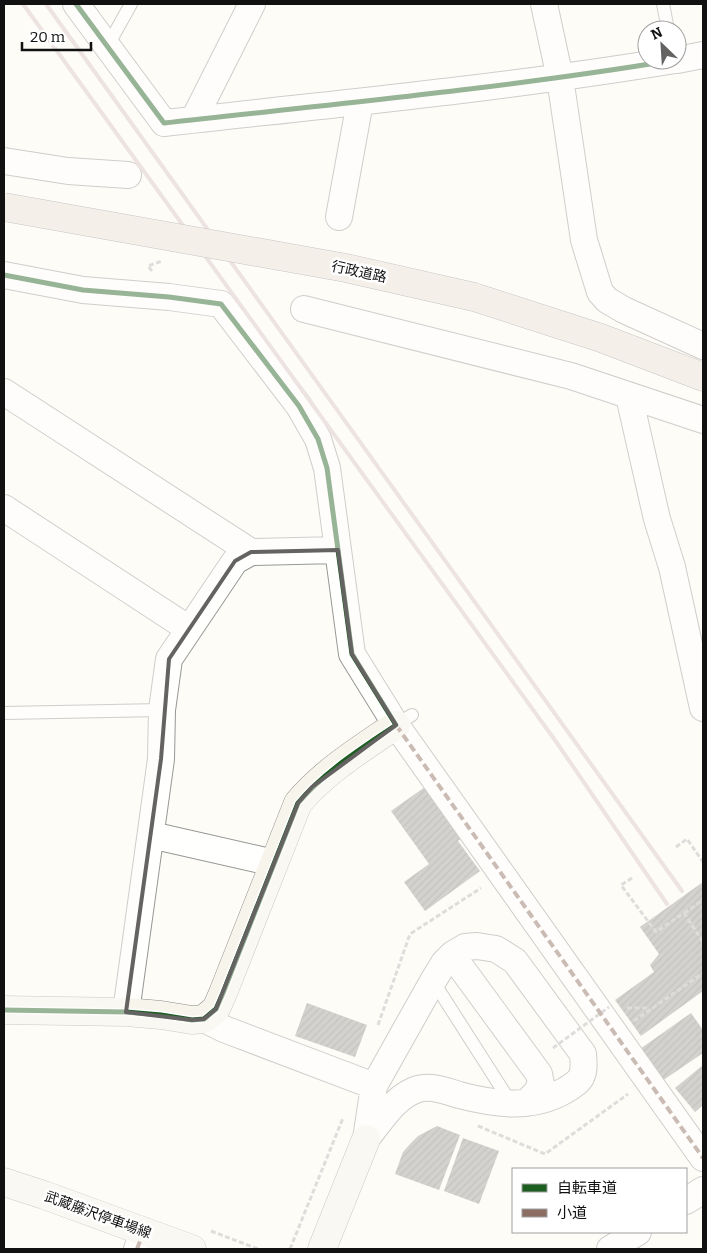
<svg xmlns="http://www.w3.org/2000/svg" width="707" height="1253" font-family="Bitter,'Noto Sans JP',serif">
<style>
.building{fill:url(#building-hatch)}
.lines{fill:none;stroke-linecap:round;stroke-linejoin:round}
.lane-casing{stroke:#979795;stroke-width:14}
.street-casing{stroke:#979795;stroke-width:28}
.secondary-casing{stroke:#8e8d8b;stroke-width:29}
.highway-casing{stroke:#858482;stroke-width:29}
.path{stroke:#b9b9b8;stroke-width:3;stroke-dasharray:5 2.5;stroke-linecap:butt}
.lane{stroke:#fffffe;stroke-width:12}
.street{stroke:#fffffe;stroke-width:26}
.secondary{stroke:#f6f4eb;stroke-width:28}
.highway{stroke:#eae1d8;stroke-width:28}
.rail{stroke:#d9c6c7;stroke-width:4}
.highway-bridge-casing{stroke:#858482;stroke-width:29;stroke-linecap:butt}
.path-bridge{stroke:#b9b9b8;stroke-width:3;stroke-dasharray:5 2.5;stroke-linecap:butt}
.highway-bridge{stroke:#eae1d8;stroke-width:28}
.quiet{stroke:#8d6e63;stroke-width:4;stroke-dasharray:8 4;stroke-linecap:butt}
.cycleway-casing{stroke:#fff;stroke-width:8}
.cycleway{stroke:#1b5e20;stroke-width:5}
.marked{fill:none;stroke:#646362;stroke-width:4;stroke-linejoin:round}
.labels{text-anchor:middle;dominant-baseline:central;stroke-width:5;stroke-linejoin:round;paint-order:stroke}
.street-label{font-size:14px;fill:#111;stroke:#fff}
</style>
<defs>
<pattern id="building-hatch" width="6" height="6" patternUnits="userSpaceOnUse" patternTransform="scale(1.25)"><rect width="6" height="6" fill="#a19f9c"/><path d="M-1 1l2-2M0 6l6-6M5 7l2-2" fill="none" stroke="#82807e"/></pattern>
</defs>
<rect width="100%" height="100%" fill="#fdfcf7"/>
<path class="building" d="M425,787L461,838L458,841L480,871L425,911L404,882L429,864L391,811Z
M703,882V991L641,1036L615,1000L654,972L650,965L659,954L640,927Z
M307,1003L367,1025L355,1057L295,1036Z
M691,1013L703,1030V1053L662,1081L640,1049Z
M703,1065V1105L695,1112L675,1088Z
M437,1126L460,1135L439,1190L395,1174L403,1152L410,1144L418,1136Z
M463,1138L499,1151L479,1204L444,1191Z"/>
<g class="lines">
<g class="lane-casing">
<path id="lane" d="M663,4L668,30
M107,47L131,4
M4,713L162,710
M396,725L412,715
M433,981L511,1103"/>
</g>
<g class="street-casing">
<path id="street" d="M76,4L164,123C335,104 505,88 675,60
M544,4L560,78L584,240L600,292L607,300L624,310L703,346
M677,60L703,55
M194,119L252,4
M4,161L68,171L128,175
M339,217L360,102
M4,275L83,290L169,297L221,304L299,406L318,439L327,468L352,654L396,725L703,1158
M304,309L571,376L703,420
M4,392L251,552
M629,396L657,519L672,567L703,708
M4,508L189,629
M151,835L274,863
M477,946L496,949L515,961L583,1054C585,1076 583,1080 564,1091C531,1110 494,1104 459,1095C447,1091 431,1085 418,1089C395,1096 381,1121 366,1139L374,1086L433,981L444,963L453,954L465,947Z
M444,963H455L460,966L539,1074L541,1084L536,1093L526,1103
M126,1012L161,759L162,710L169,659L235,561L251,552L338,550
M204,1019L224,1029L374,1086
M686,1201L703,1190
M137,1249L144,1231
M610,1249L638,1232"/>
</g>
<g class="secondary-casing">
<path id="secondary" d="M4,1010L126,1012L161,1015L192,1020L204,1019L216,1009L223,993L298,803C325,771 361,749 396,725
M4,1182L44,1195L192,1249
M322,1249L366,1139"/>
</g>
<g class="highway-casing">
<path id="highway" d="M474,297L601,338L703,377"/>
</g>
<path class="path" d="M152,271L148,266L162,261
M676,847L687,839L703,862
M627,1008H650
M634,1021L703,973
M378,1025L410,934L481,888
M478,1126L545,1154L628,1094
M211,1231L258,1249
M290,1249L343,1118"/>
<use href="#lane" class="lane"/>
<use href="#street" class="street"/>
<use href="#secondary" class="secondary"/>
<use href="#highway" class="highway"/>
<path class="rail" d="M23,4L557,743L667,904
M46,4L682,891"/>
<g class="highway-bridge-casing">
<path id="highway-bridge" d="M4,207L346,268L474,297"/>
</g>
<path class="path-bridge" d="M632,878L621,885L656,932L684,913L703,942
M684,913L703,900
M553,1048L609,1007"/>
<use href="#highway-bridge" class="highway-bridge"/>
<path class="quiet" d="M396,725L703,1158
M137,1249L144,1231"/>
<g class="cycleway-casing">
<path id="cycleway" d="M76,4L164,123C335,104 505,88 675,60
M4,275L83,290L169,297L221,304L299,406L318,439L327,468L352,654L396,725C361,749 325,771 298,803L223,993L216,1009L204,1019L192,1020L161,1015L126,1012L4,1010"/>
</g>
<use href="#cycleway" class="cycleway"/>
</g>
<path d="M0 0H707V1253H0ZM338,550L352,654L396,725L312,787L298,803L216,1009L204,1019L192,1020L126,1012L161,759L169,659L235,561L251,552Z" fill="#fdfcf7" fill-opacity=".55" fill-rule="evenodd"/>
<path class="marked" d="M338,550L352,654L396,725L312,787L298,803L216,1009L204,1019L192,1020L126,1012L161,759L169,659L235,561L251,552Z"/>
<g class="labels">
<g class="street-label">
<text transform="translate(359 272) rotate(12)">行政道路</text>
<text transform="translate(98 1215) rotate(20)">武蔵藤沢停車場線</text>
</g>
</g>
<rect width="707" height="1253" fill="none" stroke="#111111" stroke-width="10"/>
<rect x="512" y="1168" width="175" height="65" fill="#ffffff" stroke="#a0a0a0"/>
<rect x="522" y="1184" width="25" height="8" fill="#1b5e20" stroke="#a0a0a0"/>
<text x="557" y="1193" font-size="15" fill="#111111">自転車道</text>
<rect x="522" y="1209" width="25" height="8" fill="#8d6e63" stroke="#a0a0a0"/>
<text x="557" y="1218" font-size="15" fill="#111111">小道</text>
<g transform="translate(662 45) rotate(335)"><circle r="24" fill="#ffffff" stroke="#a0a0a0"/>
<path d="M0-4L9 19L0 12L-9 19Z" fill="#646362"/>
<text y="-8" font-size="14" font-weight="bold" text-anchor="middle" fill="#111111">N</text>
</g>
<path d="M22 42v8h69v-8" fill="none" stroke="#111111" stroke-width="2.5"/>
<text x="30" y="42" font-size="15" fill="#111111" stroke="#ffffff" stroke-width="4" paint-order="stroke">20 m</text>
</svg>
